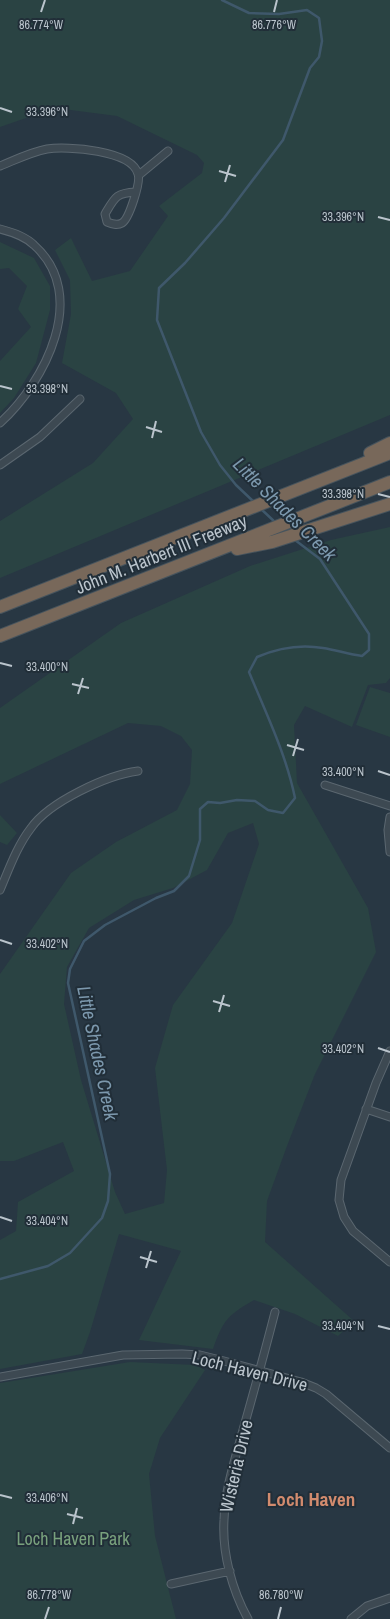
<svg xmlns="http://www.w3.org/2000/svg" width="390" height="1619" font-family="'Archivo Narrow',sans-serif">
<style>
.green{fill:#2a4343;fill-rule:evenodd}
.lines{fill:none;stroke-linecap:round;stroke-linejoin:round}
.stream{stroke:#3f586b;stroke-width:2.5}
.minor-casing{stroke:#5b6770;stroke-width:9}
.motorway-casing{stroke:#47545d;stroke-width:14}
.minor{stroke:#3d4952;stroke-width:7}
.motorway{stroke:#78685a;stroke-width:12}
.ticks{fill:none;stroke:#bac4cc;stroke-width:2}
.labels{text-anchor:middle;dominant-baseline:central;stroke-width:4;stroke-linejoin:round;paint-order:stroke}
.street-label{font-size:18px;fill:#bac4cc;stroke:#212e38}
.park-label{font-size:18px;fill:#79a17d;stroke:#212e38}
.water-label{font-size:19px;font-style:italic;fill:#7c98ad;stroke:#212e38}
.neighbourhood-label{font-size:19px;font-weight:bold;fill:#d28b6e;stroke:#212e38}
.ticks-label{font-size:12px;text-anchor:middle;fill:#bac4cc;stroke:#212e38;stroke-width:4;stroke-linejoin:round;paint-order:stroke}
</style>
<rect width="100%" height="100%" fill="#283743"/>
<path class="green" d="M0,0H390V415L0,578V521L93,463L133,419L116,393L62,363L71,314L70,280L55,250L71,238L92,281L130,271L168,216L159,206L202,173L204,163L197,155L117,116L55,108L0,127Z
M0,242L34,258L50,286V310L36,363L14,398L0,413V361L31,327L18,309L27,286L9,268L0,269Z
M390,527V678L386,683L368,685L352,727L305,706L294,725L297,783L368,908L376,952L315,1074L287,1146L267,1201L265,1242L354,1321L338,1336L295,1314L254,1300C228,1315 223,1320 213,1349L139,1340L181,1251L119,1234L90,1332L82,1354L0,1369V1240L16,1231L18,1202L74,1171L63,1142L14,1161H0V974L71,873L116,842L177,810L190,784L192,750L181,736L161,726L128,723L0,784V708L121,623L250,566L331,540ZM253,823L259,844L232,923L173,1005L155,1068L167,1170L164,1203L125,1214L115,1192L81,1080L64,1004L67,967L89,928L134,900L173,888L207,870L228,833Z
M370,687L390,693V737L356,725Z
M0,815L17,833L7,845L0,842Z
M130,1362L195,1365L205,1370L160,1438L149,1474L155,1536L176,1619H0V1383Z"/>
<g class="lines">
<path class="stream" d="M222,0L249,13L279,14L307,10L319,18L322,41L319,57L310,68L283,140L224,218L185,263L159,288L157,320L201,432L220,465L236,485L254,502
M260,508L276,523
M0,1279L48,1266L70,1253L102,1218L108,1201L110,1174L68,983L70,969L84,941L105,925L156,898L174,891L189,876L200,840V809L208,802L220,803L237,800L255,801L268,810L283,813L295,798C286,754 266,713 249,672L257,657C278,648 300,644 323,648C336,650 348,654 362,656L369,650V634L320,559L295,540"/>
<g class="minor-casing">
<path id="minor" d="M0,166C15,160 31,152 47,149C67,146 132,150 138,174C141,182 129,219 122,223C117,226 112,224 107,222L105,214C115,197 116,193 136,192
M139,175L168,151
M0,229C12,232 25,236 34,245C90,295 45,382 0,423
M0,465L40,437L80,399
M325,785L390,806
M390,817L388,830L390,852
M0,890C9,869 17,846 31,828C49,802 107,775 138,771
M390,1051L376,1083L341,1180L339,1200L344,1217L353,1231L390,1262
M366,1109L390,1117
M0,1377L123,1355L182,1354L200,1355L224,1361L301,1382L316,1388L326,1394L390,1448
M171,1584L230,1571
M248,1619C232,1590 222,1553 224,1520C225,1489 235,1459 243,1430C254,1391 265,1351 275,1312
M351,1619L367,1606L390,1598"/>
</g>
<g class="motorway-casing">
<path id="motorway" d="M370,453L390,443
M237,549L272,542L390,504
M0,607L390,453
M0,636L390,482"/>
</g>
<use href="#minor" class="minor"/>
<use href="#motorway" class="motorway"/>
</g>
<path class="ticks" d="M41,12L45,0M274,12L277,0M0,108L12,112M219,171L236,176M225,182L230,165M378,217L390,220M0,386L12,389M146,427L162,432M152,438L156,421M378,494L390,497M0,663L12,666M72,684L89,688M78,694L83,678M287,745L304,750M293,756L298,739M378,771L390,775M0,940L12,944M213,1001L230,1006M219,1012L224,995M378,1048L390,1052M0,1217L12,1221M140,1257L157,1262M146,1268L151,1251M378,1326L390,1329M0,1495L12,1498M67,1514L83,1518M73,1524L77,1508M45,1619L49,1607M278,1619L281,1607"/>
<g class="labels">
<g class="street-label">
<text transform="translate(161 554) rotate(-22)">John M. Harbert III Freeway</text>
<text transform="translate(250 1371) rotate(14)">Loch Haven Drive</text>
<text transform="translate(236 1466) rotate(-77)">Wisteria Drive</text>
</g>
<g class="park-label">
<text x="73" y="1538">Loch Haven Park</text>
</g>
<g class="water-label">
<text transform="translate(285 509) rotate(45)">Little Shades Creek</text>
<text transform="translate(98 1053) rotate(78)">Little Shades Creek</text>
</g>
<g class="neighbourhood-label">
<text x="311" y="1499">Loch Haven</text>
</g>
</g>
<g class="ticks-label">
<text x="41" y="29">86.774°W</text>
<text x="274" y="29">86.776°W</text>
<text x="47" y="116">33.396°N</text>
<text x="343" y="221">33.396°N</text>
<text x="47" y="393">33.398°N</text>
<text x="343" y="498">33.398°N</text>
<text x="47" y="671">33.400°N</text>
<text x="343" y="776">33.400°N</text>
<text x="47" y="948">33.402°N</text>
<text x="343" y="1053">33.402°N</text>
<text x="47" y="1225">33.404°N</text>
<text x="343" y="1330">33.404°N</text>
<text x="47" y="1502">33.406°N</text>
<text x="49" y="1599">86.778°W</text>
<text x="281" y="1599">86.780°W</text>
</g>
</svg>
